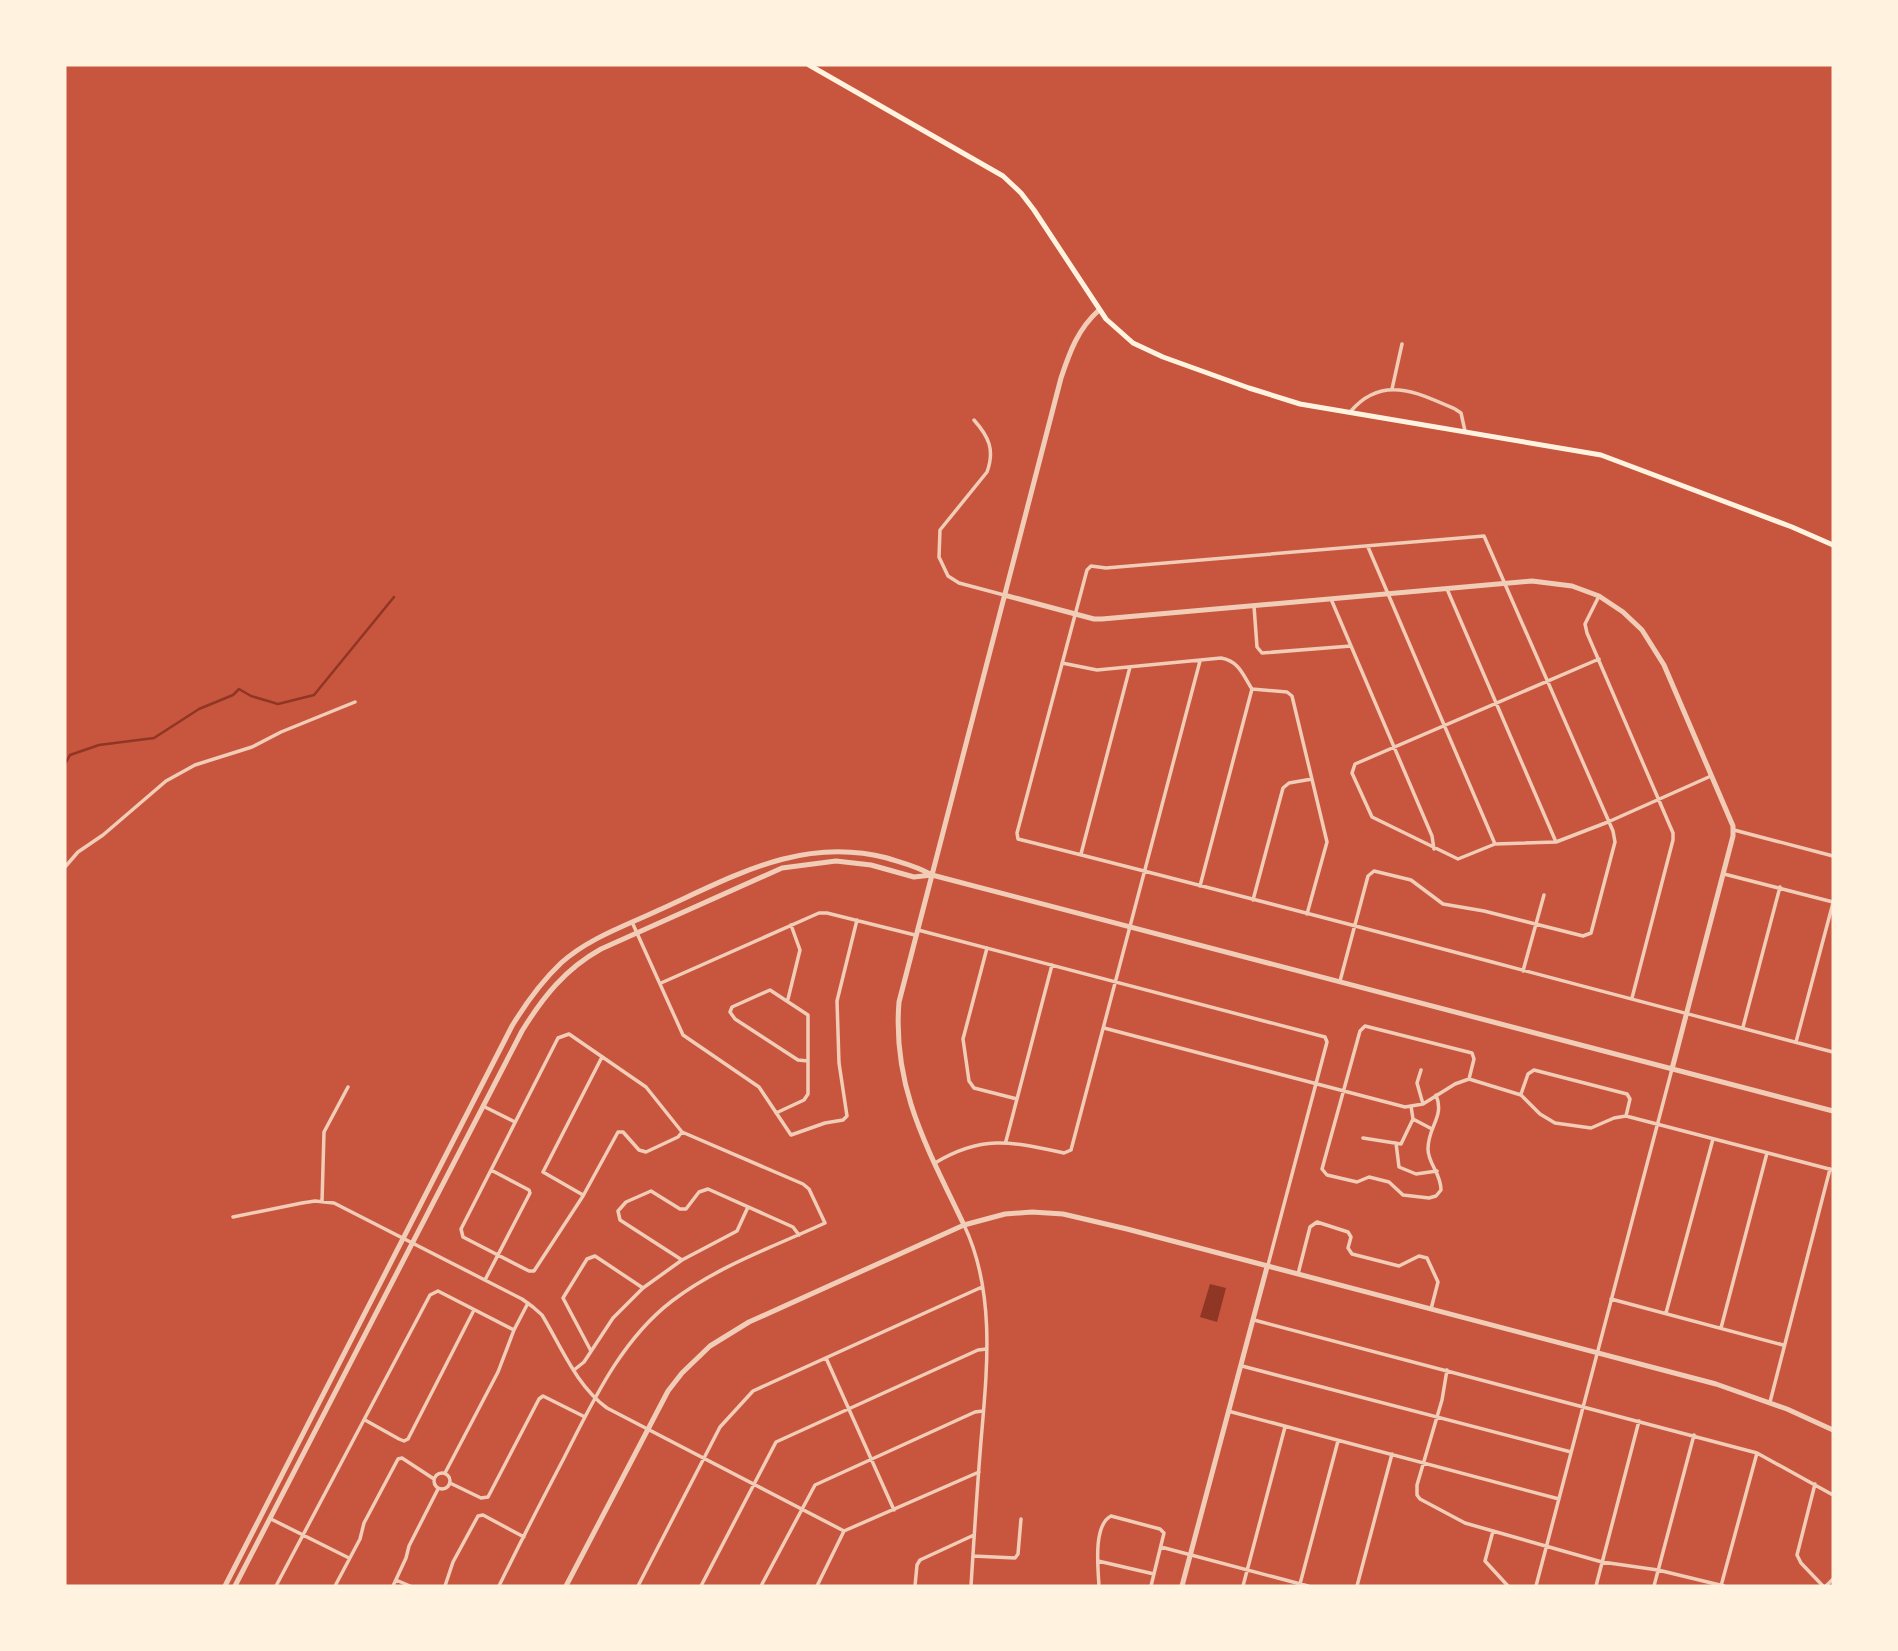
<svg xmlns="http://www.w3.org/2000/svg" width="1898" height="1651" font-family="Barlow,sans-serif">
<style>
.water{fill:#8f3625}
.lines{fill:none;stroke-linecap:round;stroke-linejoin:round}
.stream{stroke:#8f3625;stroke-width:2.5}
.minor{stroke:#f1ccb7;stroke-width:3.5}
.tertiary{stroke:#f1ccb7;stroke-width:5}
.secondary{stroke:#fff3e0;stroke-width:5}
</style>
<rect width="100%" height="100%" fill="#c8553d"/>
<path class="water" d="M1210,1284L1226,1288L1217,1322L1200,1317Z"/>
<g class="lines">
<path class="stream" d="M65,764L70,755L99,745L154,738L199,709L233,695L239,689L251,696L278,704L314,695L394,597"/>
<path class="minor" d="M1392,389L1402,344
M1351,411C1382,375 1417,392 1455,409L1461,413L1465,431
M974,420C989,437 995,450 987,472L940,530L939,557L948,576L959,583L1004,595
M1368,547L1495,844
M1447,589L1556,842
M1599,596L1585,624L1587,633L1673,833V840L1632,998
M1331,599L1432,836L1434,849
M1254,606L1257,647L1262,653L1351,646
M1599,659L1355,764L1352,773L1372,817L1458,859L1495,844L1556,842L1608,822L1711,776
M1062,663L1097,670L1221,658C1239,661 1243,675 1252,689L1287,692L1292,696L1327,842L1307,914
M1734,830L1833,856
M1081,854L1130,667
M65,867L78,852L103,835L166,781L195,765L252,747L281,732L355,702
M1724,874L1833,902
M1200,886L1252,689
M1253,900L1283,788L1289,783L1312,779
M632,922L683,1035L759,1087L791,1135L825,1123L843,1120L847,1116L839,1063L837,1001L857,920
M918,930L1325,1037L1327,1042L1268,1265
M987,948L963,1039L969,1081L974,1088L1017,1099
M1523,971L1544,895
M1340,981L1368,876L1374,871L1411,880L1443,904L1484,911L1583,936L1591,933L1615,842L1613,831L1484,536L1106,568L1091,566L1087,570L1017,833L1018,839C1290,907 1561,981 1833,1052
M661,983L819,913H827L915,935
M788,999L800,950L791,925
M1743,1027L1780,887
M1104,1028L1405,1107L1423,1104L1455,1084L1469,1079L1521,1095L1540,1114L1555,1123L1591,1128L1614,1118L1626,1116L1833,1170
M1796,1042L1833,903
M1421,1070L1417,1083L1423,1104
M1521,1094L1528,1074L1534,1070L1627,1094L1630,1099L1626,1116
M1436,1095C1445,1117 1428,1126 1428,1149C1428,1164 1441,1173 1441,1190L1436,1196L1429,1198L1403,1195L1389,1182L1369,1177L1357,1182L1327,1175L1322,1169L1360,1031L1365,1026L1472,1053L1474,1059L1469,1079
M483,1106L515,1122
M1411,1106L1413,1119L1432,1129
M776,1113L804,1100L808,1094V1015L770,990L732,1007L730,1012L735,1019L798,1060L808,1061
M1363,1138L1401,1144L1413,1119
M1006,1141L1052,965
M1396,1143L1399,1167L1416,1174L1437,1171
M935,1163C983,1134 1013,1142 1064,1153L1071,1150L1200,661
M583,1195L543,1172L602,1057
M322,1202L324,1132L348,1087
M233,1217L302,1203L315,1201L334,1203L522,1299L533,1307L542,1315C562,1348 576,1385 607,1408L844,1531
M964,1225C996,1292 987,1370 981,1441C977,1490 974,1538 971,1586
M682,1260L620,1220L618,1211L626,1202L651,1191L680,1209H686L699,1192L708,1189L793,1227L799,1235
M1298,1274L1310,1227L1317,1222L1348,1232L1351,1237L1348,1248L1352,1254L1399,1266L1419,1256L1427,1258L1438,1282L1431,1309
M485,1280L530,1193L529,1190L491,1170
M1611,1299L1783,1345
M1666,1313L1713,1139
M1254,1320L1757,1453L1833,1495
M1721,1328L1767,1153
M591,1351L563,1298L587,1259L595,1256L643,1288
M826,1358L894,1510
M1242,1366L1571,1452
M574,1370L584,1362L613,1318L643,1288L682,1260L737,1231L748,1207
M1447,1370L1442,1400L1417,1485V1495L1420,1499L1465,1523L1493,1531L1602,1562L1658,1570L1724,1586
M1770,1402L1830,1169
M1228,1411L1559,1499
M365,1420L399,1439L404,1441L408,1439L474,1310
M434 1481a8 8 0 1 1 16 0a8 8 0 1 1-16 0Z
M445,1473L498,1372L514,1330L528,1303
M450,1483L481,1498L488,1497L539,1399L543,1396L585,1417
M1815,1484L1797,1555L1801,1563L1823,1586
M271,1519L349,1558
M1493,1531L1485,1561L1508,1586
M1161,1547L1308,1586
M973,1556L1015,1558L1018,1554L1021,1519
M1098,1561L1154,1574
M396,1580L410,1586
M1300,1584L1338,1441
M276,1586C327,1488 379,1392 430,1295L438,1291L514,1330
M335,1586L360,1539L364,1523L398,1459L402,1458L434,1479
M393,1586L406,1558L409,1546L438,1489
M445,1586L453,1562L478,1516L483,1515L524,1537
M499,1586C520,1543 542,1500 564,1458C593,1401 621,1340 672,1301C718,1266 773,1247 825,1223L809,1189L803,1184L682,1132L646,1087L569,1034L558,1038L461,1229L463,1237L529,1271H534L583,1196L618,1132H623L639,1150L646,1152L678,1137L682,1132
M638,1586L720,1427L753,1391L982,1287
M701,1586L776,1442L978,1350L987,1349
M761,1586L815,1485L975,1412L983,1411
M817,1586L844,1531L979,1472
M915,1586L917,1565L920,1560L974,1535
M1099,1586C1098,1568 1093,1525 1111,1516L1160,1529L1164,1533L1151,1586
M1243,1586L1285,1427
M1357,1586L1392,1454
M1536,1586L1672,1069
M1596,1586L1639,1421
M1654,1586L1694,1435
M1721,1586L1757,1453
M1826,1586L1833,1579"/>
<path class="tertiary" d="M1004,595L1094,619H1102L1532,581L1572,586L1599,596L1623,612L1642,630L1664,665L1733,826V836L1672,1069
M964,1225C928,1149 892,1088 899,1002L1061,378C1070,351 1078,329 1099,310
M225,1586L512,1026C526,1003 541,982 561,963C589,938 625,926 659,910C734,876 802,836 887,858C903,863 917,866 932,875L1833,1111
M235,1586L522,1031C543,997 565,969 601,949L782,868L836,861L871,865L914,877L932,875
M566,1586L668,1391L682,1373L710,1346L749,1322L964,1225L1005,1214L1032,1212L1063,1214L1127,1229L1716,1384L1787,1409L1833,1430
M1182,1586L1267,1267"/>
<path class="secondary" d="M809,65L1003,176L1021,193L1034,210L1106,319L1133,343L1163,357L1249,388L1300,404L1601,455L1792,527L1833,545"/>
</g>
<rect width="1898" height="1651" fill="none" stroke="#fff3e0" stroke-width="133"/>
</svg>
